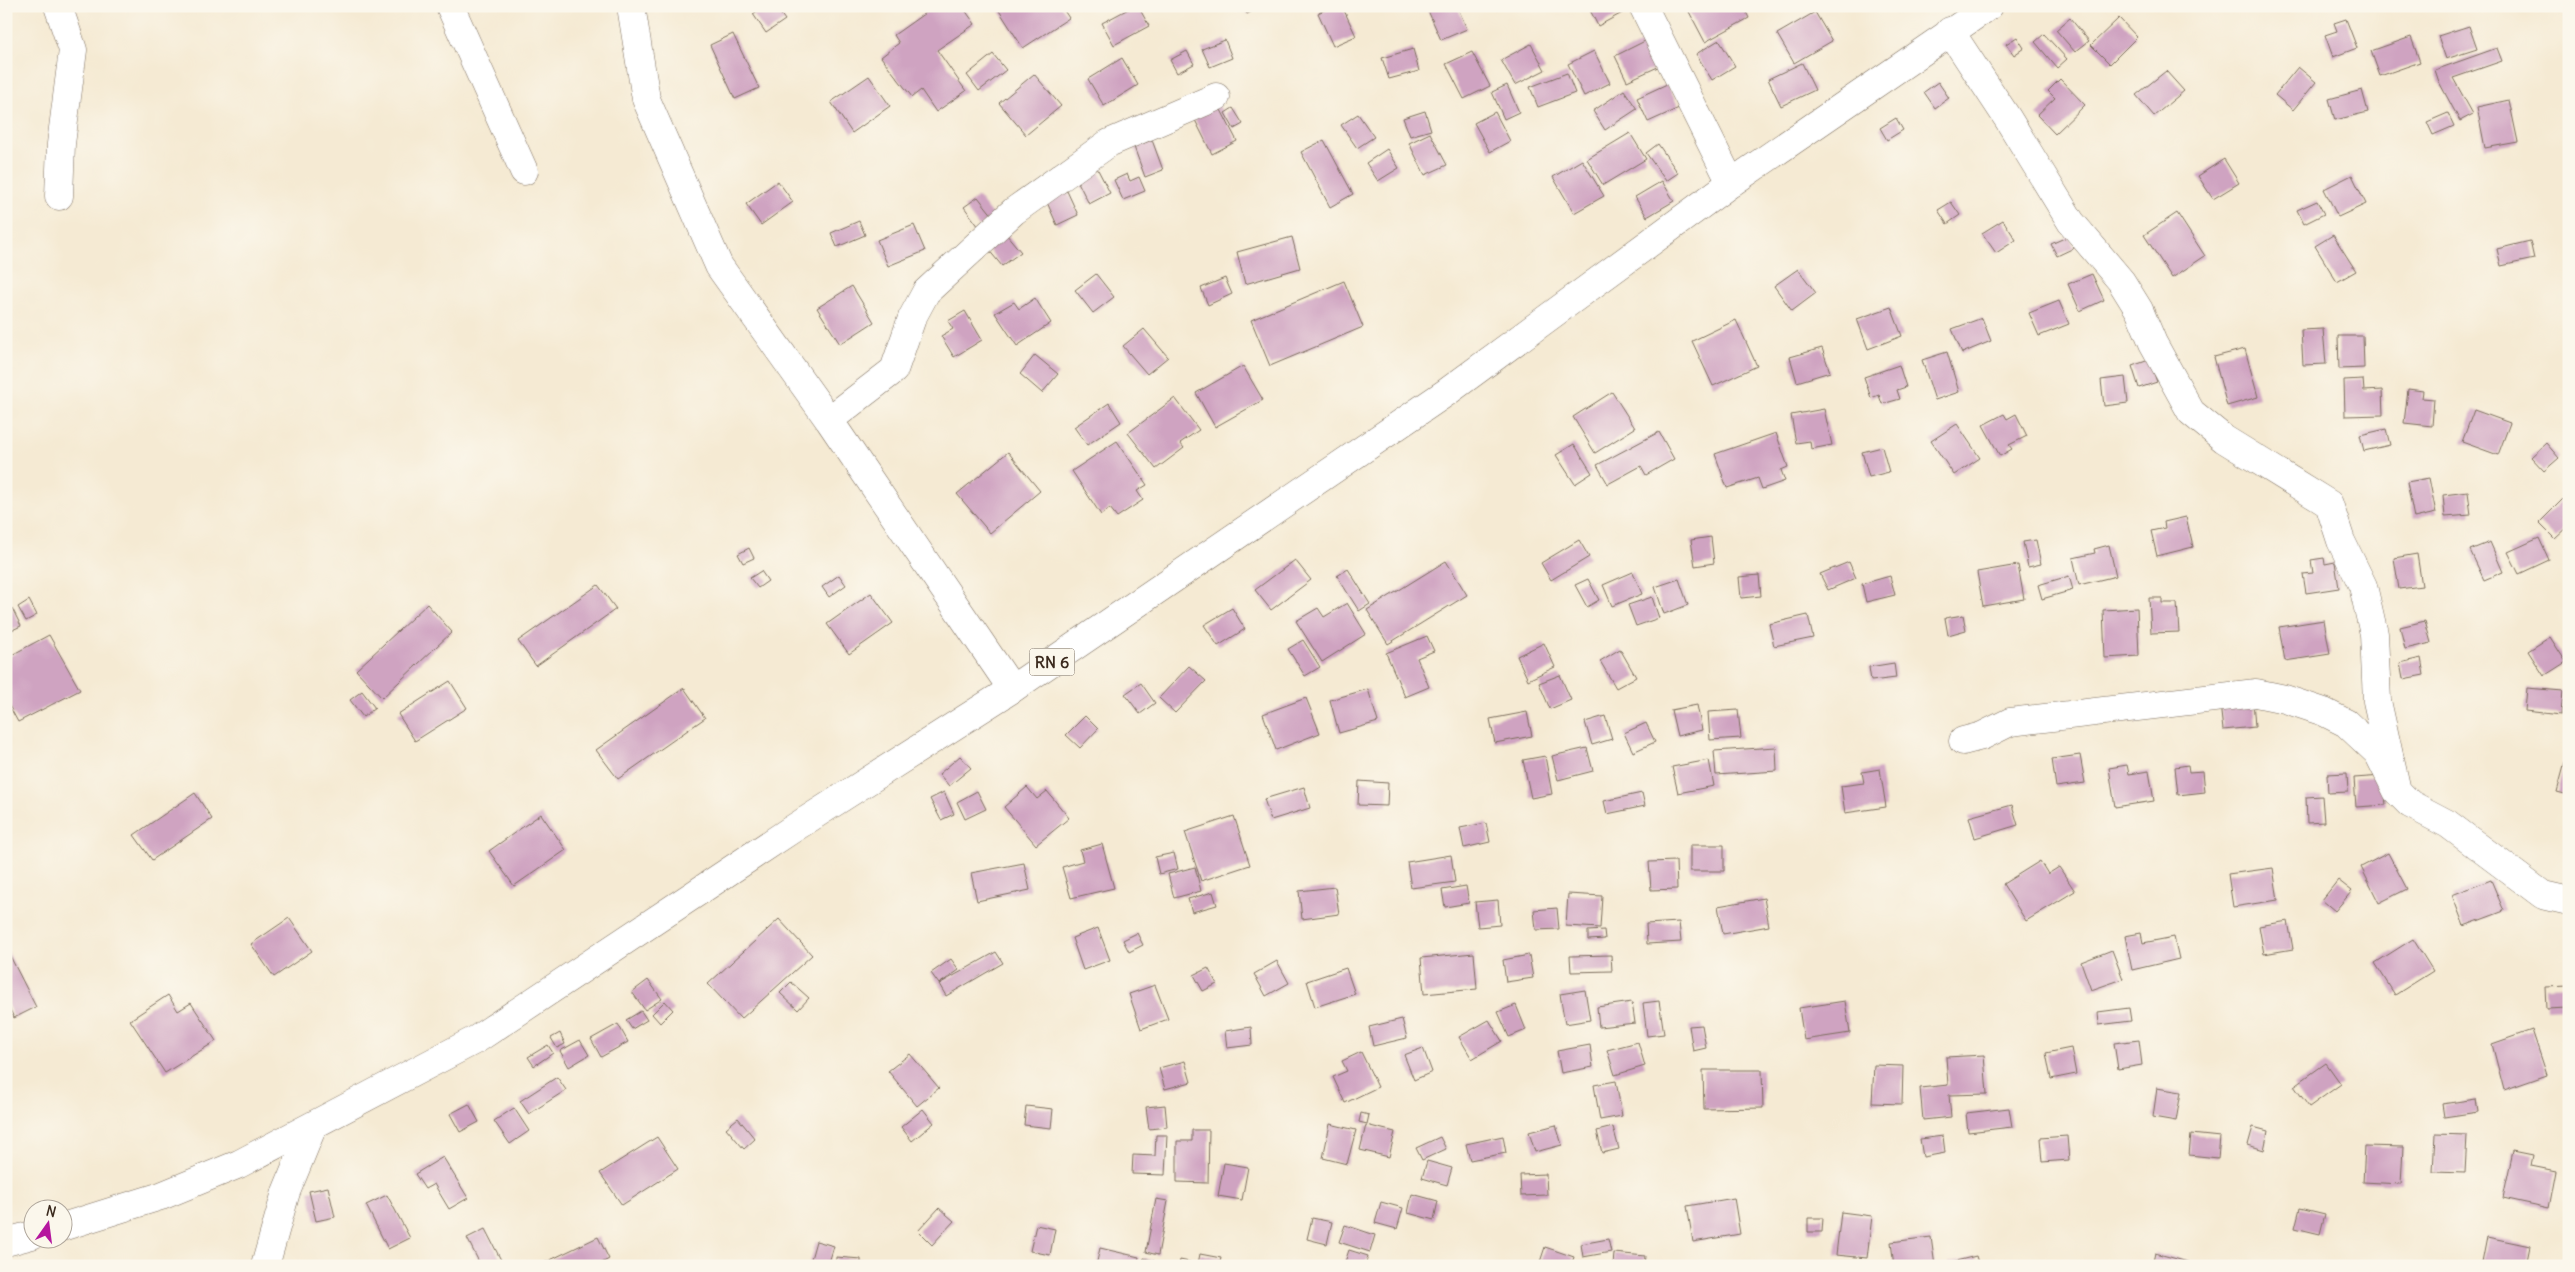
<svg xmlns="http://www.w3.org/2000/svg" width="2575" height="1272" font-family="Delius,sans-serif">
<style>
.building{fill:#cfa3c1}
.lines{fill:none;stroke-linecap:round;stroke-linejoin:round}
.street-casing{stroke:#7c6d5d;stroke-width:29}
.primary-casing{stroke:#7c6d5d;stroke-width:29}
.street{stroke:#fff;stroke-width:28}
.primary{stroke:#fff;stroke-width:28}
.labels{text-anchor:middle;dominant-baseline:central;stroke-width:4;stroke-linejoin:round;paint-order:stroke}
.shield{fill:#fbf7ec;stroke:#75685c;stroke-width:1}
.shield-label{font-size:16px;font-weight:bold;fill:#3b2a1e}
</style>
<rect width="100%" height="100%" fill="#fbf7ec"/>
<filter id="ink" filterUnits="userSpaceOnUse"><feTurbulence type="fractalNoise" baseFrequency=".02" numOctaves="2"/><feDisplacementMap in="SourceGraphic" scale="10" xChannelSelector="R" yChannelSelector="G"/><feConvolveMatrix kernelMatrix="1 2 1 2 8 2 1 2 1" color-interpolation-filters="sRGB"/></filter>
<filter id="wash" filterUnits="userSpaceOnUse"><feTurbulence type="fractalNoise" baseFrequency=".0096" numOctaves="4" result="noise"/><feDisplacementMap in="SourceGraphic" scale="20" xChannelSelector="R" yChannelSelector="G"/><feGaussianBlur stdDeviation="1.12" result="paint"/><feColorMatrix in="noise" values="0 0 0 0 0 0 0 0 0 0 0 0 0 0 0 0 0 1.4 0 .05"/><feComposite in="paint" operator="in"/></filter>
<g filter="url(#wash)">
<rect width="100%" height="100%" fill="#f5ead3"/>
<g id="blocks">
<path class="building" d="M764,6H775L785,20L766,33L753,14Z
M935,6H962L975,24L937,50L966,91L936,112L921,90L912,97L881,57L899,43L894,35Z
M1003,6H1061L1069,18L1023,48L998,9Z
M1134,6H1138L1149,26L1114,45L1102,23Z
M1242,6H1262L1247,14Z
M1333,6H1342L1356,36L1333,46L1318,13Z
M1426,6H1457L1467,29L1441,40Z
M1588,6H1635L1598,26Z
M1686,6H1743L1749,18L1705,42Z
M1815,12L1832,41L1794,63L1777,34Z
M2070,18L2089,41L2075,52L2056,30Z
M2119,18L2137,37L2110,64L2091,45Z
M2346,19L2357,48L2333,57L2325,35L2337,31L2334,23Z
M2469,26L2477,49L2446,59L2438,36Z
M733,34L759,88L735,99L710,45Z
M2044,34L2067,59L2057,68L2035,42Z
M2017,37L2024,48L2014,55L2006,44Z
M2411,37L2420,62L2380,76L2371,51Z
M1225,40L1232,58L1210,67L1202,49Z
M1647,40L1660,66L1627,81L1615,56Z
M1719,40L1735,66L1712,80L1696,54Z
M1531,44L1545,70L1515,85L1501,60Z
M2497,48L2502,61L2453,78L2473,114L2460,121L2439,82L2435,70Z
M1413,49L1419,71L1389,79L1382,58Z
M1187,51L1194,64L1177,73L1170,60Z
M1594,51L1610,83L1584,96L1568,64Z
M1472,52L1490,86L1464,99L1446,64Z
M993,54L1006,70L979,91L967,75Z
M1122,58L1138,85L1104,106L1088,79Z
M1802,63L1815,90L1781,106L1768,79Z
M2298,67L2316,82L2293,110L2275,95Z
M2166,71L2184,91L2154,116L2136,95Z
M1567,73L1575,93L1538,107L1530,87Z
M1034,74L1061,106L1026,135L999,103Z
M869,76L890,106L852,133L831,102Z
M2060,79L2085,105L2055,134L2037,115L2055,98L2048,91Z
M1938,82L1949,98L1935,108L1924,92Z
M1667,84L1679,108L1648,122L1637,98Z
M1507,85L1519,112L1504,119L1492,92Z
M1624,90L1637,109L1605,130L1593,111Z
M2362,90L2368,112L2335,120L2329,99Z
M2509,100L2518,142L2485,148L2477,107Z
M1218,104L1237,141L1212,154L1193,116Z
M1233,108L1243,124L1234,129L1225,113Z
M1425,111L1431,130L1410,136L1403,118Z
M1495,112L1510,141L1490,152L1474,123Z
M2448,113L2454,126L2433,135L2427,122Z
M1358,114L1374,137L1357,148L1341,125Z
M1896,118L1903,130L1887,140L1880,128Z
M1430,133L1447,165L1425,175L1409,143Z
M1630,133L1646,159L1603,185L1587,159Z
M1152,140L1163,170L1145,177L1134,147Z
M1324,140L1353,194L1330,207L1301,152Z
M1658,144L1678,173L1666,181L1646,153Z
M1387,149L1399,168L1378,181L1366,163Z
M2224,159L2239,183L2213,199L2198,176Z
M1582,160L1604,196L1574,213L1553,177Z
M1096,166L1110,193L1089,204L1075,176Z
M1127,174L1130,181L1139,177L1145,191L1123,200L1114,180Z
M2352,175L2366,204L2338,217L2324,189Z
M778,181L793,202L761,225L746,204Z
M1662,181L1674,201L1647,217L1635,197Z
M1067,191L1078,215L1057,225L1046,200Z
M978,197L993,216L979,227L964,207Z
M2317,201L2324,214L2304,224L2297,210Z
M1951,202L1960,215L1947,224L1938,210Z
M2177,213L2205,256L2172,278L2144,235Z
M2003,220L2016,240L1996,253L1982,233Z
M859,221L865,235L837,247L831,233Z
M914,225L925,251L888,266L877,240Z
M1006,234L1021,252L1002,266L988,249Z
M2333,235L2356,271L2337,282L2315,246Z
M2069,236L2074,248L2057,256L2051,244Z
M1292,237L1300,268L1245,284L1237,252Z
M2530,241L2534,259L2501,266L2497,249Z
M1798,269L1816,293L1792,311L1774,286Z
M1096,274L1114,297L1093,313L1075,290Z
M2092,274L2104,300L2080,311L2068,284Z
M1225,278L1232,294L1208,305L1201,288Z
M1344,281L1363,327L1270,366L1251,320Z
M852,286L874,322L840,344L817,308Z
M1035,298L1051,323L1017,346L995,313L1014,302L1019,309Z
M2059,301L2069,324L2039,336L2029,313Z
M1891,307L1902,336L1868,349L1857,319Z
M965,311L982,340L954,357L941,336L953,329L948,321Z
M1982,318L1991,341L1962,353L1952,329Z
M1736,320L1757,366L1713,386L1692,341Z
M1144,329L1168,357L1147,374L1123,346Z
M2323,329L2326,364L2303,365L2301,330Z
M2338,336H2363L2364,368L2339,369Z
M1822,348L1830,372L1797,382L1790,357Z
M2245,349L2258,397L2227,406L2214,357Z
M1947,352L1959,392L1935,400L1922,360Z
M1035,355L1058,374L1042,393L1020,374Z
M2149,360L2157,382L2139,388L2132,366Z
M1899,365L1906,387L1897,390L1900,399L1882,404L1879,395L1871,398L1864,377Z
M1243,366L1263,400L1215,427L1196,393Z
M2125,377L2128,403L2104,406L2101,380Z
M2363,379L2364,391L2382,390L2383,415L2345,416L2344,380Z
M2408,389L2423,391L2422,398L2434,399L2432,426L2404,423Z
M1612,392L1635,428L1595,453L1573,417Z
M1175,398L1199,430L1180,443L1184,448L1156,469L1128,433Z
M1109,403L1121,422L1087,445L1074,427Z
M1824,409L1832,445L1811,449L1810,441L1796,443L1791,415Z
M2474,410L2510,423L2498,455L2462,442Z
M2004,414L2007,419L2016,414L2027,436L2009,445L2012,449L2000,456L1983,425Z
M1957,424L1980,458L1954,475L1931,441Z
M2386,429L2390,445L2364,451L2360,435Z
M1659,432L1674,459L1646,475L1641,466L1608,484L1597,465Z
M1776,433L1788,467L1781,470L1785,481L1762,489L1758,478L1727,488L1715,454Z
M1117,441L1147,485L1137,491L1143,500L1117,517L1110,508L1101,515L1072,471Z
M2546,443L2559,458L2544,471L2531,457Z
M1574,444L1592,473L1575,484L1556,455Z
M1882,447L1889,472L1869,477L1862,452Z
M1008,452L1040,491L990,533L957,494Z
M2429,478L2436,513L2414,518L2407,482Z
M2468,492L2471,515L2445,517L2443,495Z
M2563,499L2569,505V526L2555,539L2539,523Z
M2186,517L2193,547L2157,556L2151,531L2165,528L2164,522Z
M1711,537L1714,563L1695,566L1691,540Z
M2539,538L2549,560L2519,574L2508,552Z
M1579,540L1589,557L1551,580L1541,563Z
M2036,540L2041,564L2028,567L2023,542Z
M2490,542L2503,572L2484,580L2470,550Z
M2109,545L2116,576L2079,585L2073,558L2095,553L2094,549Z
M749,548L754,558L743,563L738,554Z
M2417,554L2422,586L2399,589L2394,558Z
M2324,558L2325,564L2335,562L2339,588L2306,593L2303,574L2313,573L2311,560Z
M1295,560L1311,580L1271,610L1255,590Z
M1446,561L1467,595L1388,644L1367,610Z
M1849,562L1856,578L1828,590L1820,574Z
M2018,565L2024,599L1983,606L1977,572Z
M1348,569L1370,604L1359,611L1337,576Z
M761,571L768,581L758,588L750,578Z
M1633,572L1642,594L1612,606L1603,585Z
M839,575L846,585L829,597L822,587Z
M1759,575L1761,596L1741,598L1739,577Z
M1890,576L1895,595L1866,602L1862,584Z
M2069,576L2073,590L2042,599L2038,585Z
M1588,579L1599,600L1587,607L1575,585Z
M1679,579L1688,605L1664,614L1655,587Z
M598,585L616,609L536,666L518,641Z
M871,593L893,623L849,654L827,624Z
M1652,597L1659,618L1636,626L1628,605Z
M2149,598H2162V603H2177L2179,632L2151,633Z
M29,600L37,615L26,621L18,607Z
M1347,603L1366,634L1322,662L1296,621L1318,608L1324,617Z
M427,604L452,632L382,698L356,670Z
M12,608L21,626L6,633V610Z
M1232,608L1245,629L1218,646L1204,625Z
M2137,608L2139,656L2105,658L2103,610Z
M1808,615L1813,638L1774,646L1769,624Z
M1963,615L1966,630L1948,635L1945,618Z
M2324,620L2330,654L2285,661L2279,627Z
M2425,621L2431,643L2405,649L2400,627Z
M49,635L80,690L18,722L6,700V658Z
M1427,636L1434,651L1417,658L1429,687L1405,697L1386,653Z
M2550,637L2566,662L2544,676L2528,651Z
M1303,640L1320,667L1305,676L1288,649Z
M1544,643L1555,667L1528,680L1517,656Z
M1620,649L1636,677L1616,688L1600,661Z
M2421,658L2424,675L2403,679L2400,663Z
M1894,663L1896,678L1871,681L1869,667Z
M1189,666L1206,681L1175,713L1159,698Z
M1560,675L1571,700L1550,709L1539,683Z
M450,681L467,708L415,741L398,714Z
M1141,683L1155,703L1140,714L1125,694Z
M684,688L705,718L618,779L596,750Z
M2527,688L2563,691L2561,715L2525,711Z
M1368,689L1378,722L1339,733L1330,700Z
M362,691L375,708L363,717L350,700Z
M1306,698L1320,733L1276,750L1263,714Z
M2253,700L2255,727L2223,730L2220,704Z
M1697,705L1702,730L1677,736L1671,710Z
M1738,710L1741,738L1710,740L1708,712Z
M1527,712L1532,736L1495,743L1490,719Z
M1085,716L1098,729L1080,748L1066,735Z
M1605,716L1612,739L1592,745L1585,722Z
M1646,723L1655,742L1633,752L1624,733Z
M1776,747L1777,771L1716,775L1714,751Z
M1587,748L1593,771L1558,780L1552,756Z
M2080,755L2085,783L2056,787L2052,759Z
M2567,755H2569V795L2557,792Z
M960,756L971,768L949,786L939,774Z
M1545,756L1552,794L1531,798L1523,760Z
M1709,760L1714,786L1678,793L1672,767Z
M2127,765L2129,774L2149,771L2154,801L2115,807L2109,768Z
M2188,765L2189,772L2203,771L2205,792L2178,795L2175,767Z
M1880,769L1886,807L1845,813L1841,786L1864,783L1862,772Z
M2347,773L2348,792L2328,793L2327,774Z
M2383,776L2386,805L2356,807L2354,778Z
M1359,781L1388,783L1387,806L1358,805Z
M1027,787L1037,799L1047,791L1069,818L1036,845L1004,807Z
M1304,787L1310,808L1271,820L1264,799Z
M977,791L986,809L965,819L957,802Z
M944,792L954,814L941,820L930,799Z
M195,793L212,819L152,860L134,835Z
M1642,793L1645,806L1607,814L1604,801Z
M2322,796L2324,822L2307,823L2306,797Z
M2012,805L2018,825L1975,838L1969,817Z
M541,814L566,850L514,886L489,851Z
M1234,816L1250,865L1201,881L1185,832Z
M1486,823L1490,842L1464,848L1460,828Z
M1102,844L1114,888L1071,898L1062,867L1083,861L1080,850Z
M1690,845H1724V871H1690Z
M1174,853L1178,869L1159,874L1155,857Z
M2388,853L2407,889L2379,903L2361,867Z
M1451,855L1455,882L1411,888L1407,862Z
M1676,861L1677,889L1651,890L1649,862Z
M2040,861L2048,874L2059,867L2075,891L2026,921L2003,884Z
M1024,863L1030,890L977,901L971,873Z
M1195,867L1201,891L1174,898L1168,874Z
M2273,868L2278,900L2233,907L2228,874Z
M2338,880L2352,891L2335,911L2322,900Z
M2491,880L2504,911L2464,926L2452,895Z
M1466,886L1469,903L1445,907L1442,890Z
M1335,887L1339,914L1302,919L1299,891Z
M1213,892L1217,905L1192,912L1188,899Z
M1568,894L1602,896L1600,928L1566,926Z
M1764,898L1769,926L1723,934L1718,906Z
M1498,900L1500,925L1478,927L1475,902Z
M1557,908L1559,929L1536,930L1534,910Z
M289,918L312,951L274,977L251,944Z
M779,919L812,955L741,1019L708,984Z
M2288,921L2293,949L2264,954L2259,926Z
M1679,922L1681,942L1647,944L1646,924Z
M1098,928L1110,960L1083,970L1072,938Z
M1604,930L1605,939L1588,940V931Z
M1137,933L1143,945L1129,952L1123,940Z
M2141,933L2143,943L2174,937L2179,959L2132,970L2125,936Z
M2413,939L2433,971L2395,995L2375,963Z
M6,948L36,1007L14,1018L6,1001Z
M2112,950L2123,979L2091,990L2081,962Z
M996,952L1003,963L946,996L939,984Z
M1474,953L1477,989L1424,994L1421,958Z
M1529,955L1533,978L1506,982L1503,960Z
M1611,955L1612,971L1571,972L1570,956Z
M951,959L959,970L939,984L931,973Z
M1277,961L1289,983L1266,996L1254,974Z
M1208,968L1217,984L1203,991L1194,975Z
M1346,968L1355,994L1315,1007L1307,981Z
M648,980L662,999L645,1010L632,992Z
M791,982L809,998L798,1010L780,993Z
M1155,985L1168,1019L1141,1029L1129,994Z
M2569,986V1008L2546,1009L2545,987Z
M1585,990L1590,1020L1565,1024L1560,994Z
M168,995L178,1011L191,1003L216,1041L165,1073L130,1020Z
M665,1001L673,1010L660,1023L652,1014Z
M1659,1001L1664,1034L1647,1036L1643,1003Z
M1845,1001L1850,1033L1804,1040L1799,1008Z
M1632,1002L1635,1023L1599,1027L1597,1007Z
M1516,1005L1526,1030L1509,1037L1498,1012Z
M2129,1008L2131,1021L2099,1025L2098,1012Z
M641,1011L647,1020L632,1029L626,1020Z
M1402,1019L1407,1038L1373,1046L1369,1027Z
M1489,1020L1502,1041L1472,1059L1459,1037Z
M618,1024L628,1042L601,1057L591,1039Z
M1702,1025L1706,1048L1693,1051L1689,1026Z
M1251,1027L1252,1045L1227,1048L1225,1031Z
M2532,1030L2547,1075L2504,1090L2492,1044Z
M560,1033L565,1044L557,1048L551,1038Z
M580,1040L589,1055L569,1067L560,1051Z
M2139,1040L2142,1065L2118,1069L2114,1043Z
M1638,1042L1645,1066L1615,1075L1607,1050Z
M548,1045L553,1053L534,1066L528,1057Z
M1590,1045L1593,1067L1561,1073L1557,1051Z
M1423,1048L1432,1072L1414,1080L1404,1055Z
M2071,1048L2076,1074L2051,1079L2046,1053Z
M1361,1052L1378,1087L1345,1103L1333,1077L1347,1071L1342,1061Z
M910,1054L939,1088L917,1106L888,1071Z
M1984,1055L1987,1094L1949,1095L1951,1117L1923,1120L1920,1088L1948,1085L1946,1057Z
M1185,1061L1191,1082L1165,1089L1159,1068Z
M2326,1063L2341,1084L2309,1107L2294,1086Z
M1874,1065L1903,1066L1902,1104L1872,1103Z
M1703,1070H1762L1763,1108L1704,1109Z
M557,1077L566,1090L529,1114L520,1101Z
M1616,1081L1622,1116L1600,1120L1594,1085Z
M2157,1088L2181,1092L2176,1121L2153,1117Z
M2476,1099L2478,1112L2444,1117L2442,1104Z
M469,1104L479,1122L460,1132L450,1114Z
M1165,1105L1167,1127L1149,1129L1146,1107Z
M1026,1106L1053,1109L1051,1128L1024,1125Z
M514,1108L529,1131L510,1144L494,1121Z
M2009,1108L2012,1127L1968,1132L1966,1113Z
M923,1109L934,1123L912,1141L901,1127Z
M1361,1113L1369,1115L1367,1124L1359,1122Z
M738,1118L755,1139L744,1149L726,1128Z
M1330,1124L1356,1130L1347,1164L1323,1158Z
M1366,1125L1395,1132L1389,1157L1360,1150Z
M1556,1125L1562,1145L1535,1152L1529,1132Z
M1613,1127L1619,1149L1602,1153L1597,1131Z
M2253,1127L2268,1131L2264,1150L2248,1145Z
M1192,1130H1209L1208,1183L1177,1182V1141H1192Z
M2191,1134L2220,1137L2218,1158L2189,1155Z
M2435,1134L2467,1135L2465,1173L2433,1172Z
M1156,1135H1167L1165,1175L1132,1174L1133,1155L1155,1156Z
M1503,1136L1506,1153L1470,1160L1466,1144Z
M1943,1136L1945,1153L1923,1157L1920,1139Z
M2067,1136L2069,1160L2042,1162L2040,1138Z
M657,1137L678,1169L622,1205L600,1173Z
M1440,1137L1446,1149L1422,1160L1416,1148Z
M2365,1146L2403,1147L2401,1184L2363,1182Z
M2513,1151L2533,1155L2531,1166L2556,1171L2549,1208L2503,1198Z
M443,1157L468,1198L449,1209L434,1184L425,1189L415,1174Z
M1427,1161L1452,1168L1447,1185L1422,1178Z
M1224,1163L1248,1167L1242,1200L1218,1196Z
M1546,1174L1547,1195L1521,1196L1520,1175Z
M328,1187L335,1217L316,1221L309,1191Z
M1412,1194L1438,1201L1434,1220L1408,1213Z
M387,1195L410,1238L388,1249L366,1205Z
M1734,1198L1740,1234L1693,1242L1687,1206Z
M1156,1199L1168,1201L1158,1255L1146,1252Z
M1381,1202L1403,1208L1397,1229L1375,1223Z
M939,1208L954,1221L932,1245L918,1231Z
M2300,1208L2325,1214L2320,1234L2295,1228Z
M1841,1212L1872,1216L1867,1258L1836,1255Z
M1312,1218L1332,1222L1327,1244L1307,1239Z
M1808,1218H1823L1822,1232H1808Z
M1036,1225L1055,1229L1050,1255L1030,1251Z
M1345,1225L1375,1235L1370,1252L1339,1242Z
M485,1229L501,1260L491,1266H481L467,1238Z
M598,1237L609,1259L596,1266H545L544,1263Z
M1931,1237L1935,1266H1894L1891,1242Z
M2487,1237L2530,1246L2526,1266H2495L2482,1263Z
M1608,1239L1611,1252L1583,1257L1581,1244Z
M816,1241L834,1246L828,1266H809Z
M1545,1247L1574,1257L1571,1266H1551L1540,1262Z
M1100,1248L1139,1257L1137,1266H1096Z
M1349,1250L1368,1256L1365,1266L1345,1262Z
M1614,1253L1645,1256L1644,1266H1613Z
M2155,1253L2199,1265V1266H2152Z
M1200,1254L1221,1258L1219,1266H1179L1180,1260L1198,1264Z
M1976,1256L1979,1266H1949L1948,1263Z
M836,1257L861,1259V1266H836Z
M1144,1258L1154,1261L1153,1266H1142Z"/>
</g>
</g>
<g filter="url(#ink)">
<use href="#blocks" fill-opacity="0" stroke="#7c6d5d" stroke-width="1"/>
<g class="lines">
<g class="street-casing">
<path id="street" d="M58,6L73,50L61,144L59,196
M450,6L524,171
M631,6L646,99L719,266L829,420L1012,689
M1643,6L1731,183
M1950,31L2008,119L2071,222L2121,281L2139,310L2153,343L2191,412L2224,439L2329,504L2341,541L2363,586L2374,634L2377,701L2397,791
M829,420L894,370L912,318L926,292L1014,211L1109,143L1216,97
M1963,741L1982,736L2010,722L2256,693L2285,699L2324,712L2346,723L2378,753L2397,791L2410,804L2448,824L2543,895L2569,901
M265,1266L286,1192L313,1126"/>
</g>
<g class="primary-casing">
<path id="primary" d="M62,1227L161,1196L239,1164L477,1039L791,830L1012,689L1447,392L1731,183L1989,6
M6,1242L32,1235"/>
</g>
<use href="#street" class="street"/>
<use href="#primary" class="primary"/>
</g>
</g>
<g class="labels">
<rect class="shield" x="1029.5" y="648.5" width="45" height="27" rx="4"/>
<g class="shield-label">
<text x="1052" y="662">RN 6</text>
</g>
</g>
<rect width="2575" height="1272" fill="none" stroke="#fbf7ec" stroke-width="25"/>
<g transform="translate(48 1224) rotate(14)"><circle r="24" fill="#fbf7ec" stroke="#aea59a"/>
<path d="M0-4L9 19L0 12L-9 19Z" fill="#b5179e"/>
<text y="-8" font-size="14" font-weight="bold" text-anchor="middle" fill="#3b2a1e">N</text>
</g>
</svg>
